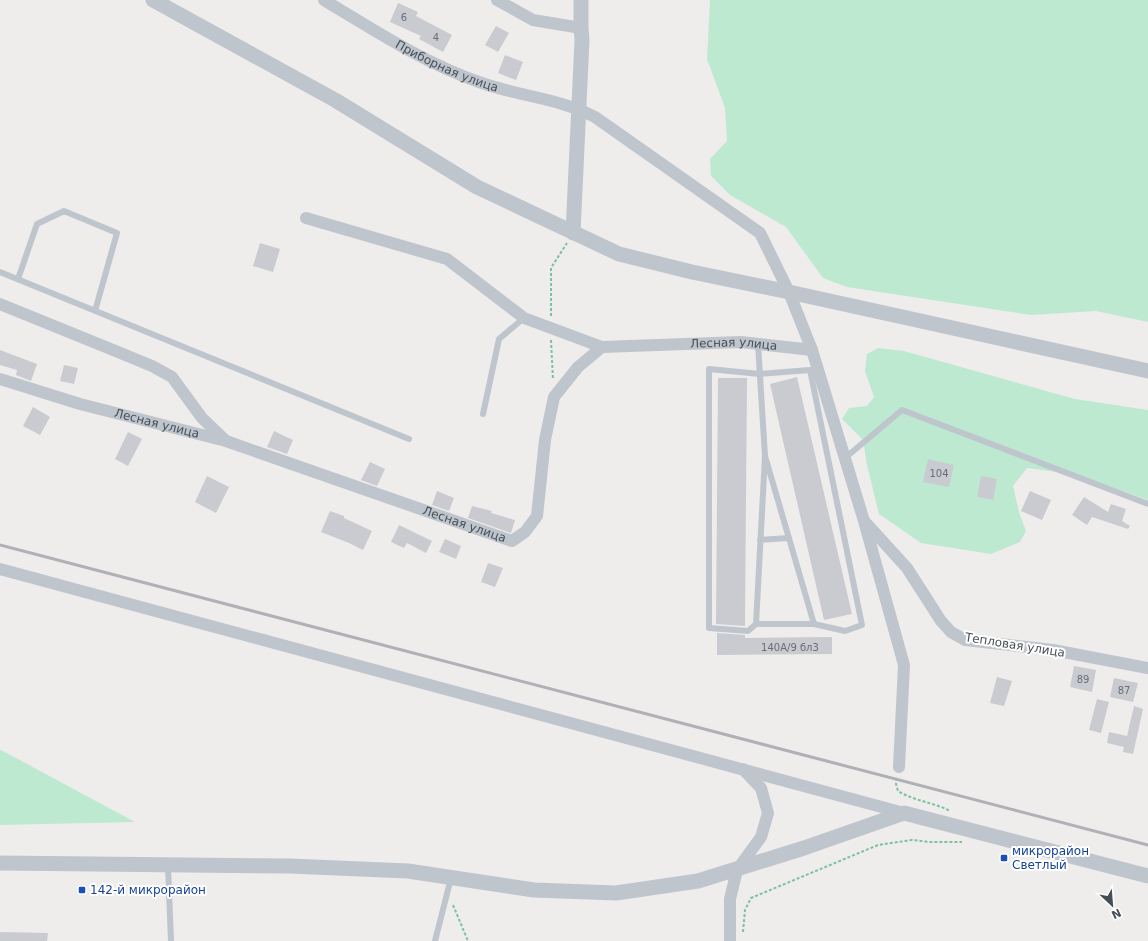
<svg xmlns="http://www.w3.org/2000/svg" width="1148" height="941" font-family="'DejaVu Sans',sans-serif">
<style>
.green{fill:#bee9d1}
.building{fill:#cacbd0}
.lines{fill:none;stroke-linecap:round;stroke-linejoin:round}
.path{stroke:#79c3a3;stroke-width:2;stroke-dasharray:3 2;stroke-linecap:butt}
.service{stroke:#bec5cd;stroke-width:6}
.minor{stroke:#bec5cd;stroke-width:12}
.tertiary{stroke:#bec5cd;stroke-width:15}
.rail{stroke:#afb1b6;stroke-width:3}
.transit-dot{fill:#1a4fb4;stroke:#fff;stroke-width:1.5}
.labels{text-anchor:middle;dominant-baseline:central;stroke-width:4;stroke-linejoin:round;paint-order:stroke}
.number-label{font-size:10px;fill:#676d75}
.street-label{font-size:12px;fill:#464e57;stroke:#fff}
.transit-label{font-size:12px;fill:#164399;stroke:#fff;text-anchor:start}
</style>
<rect width="100%" height="100%" fill="#efecec"/>
<path class="green" d="M710,0H1148V322L1096,311L1031,315L847,287L823,278L786,227L730,195L711,176L710,159L727,141L725,108L707,59Z
M878,348L904,351L1075,399L1148,410V500L1079,475L1027,468L1013,486L1019,512L1026,531L1020,542L991,554L921,543L879,514L867,465L863,440L842,419L849,408L867,406L874,397L865,371L867,354Z
M0,750L3,751L135,822L0,825Z"/>
<path class="building" d="M398,3L418,12L416,16L452,35L443,52L419,39L421,36L390,22Z
M496,26L509,33L498,52L485,45Z
M505,55L523,62L516,80L498,73Z
M260,243L280,249L273,272L253,266Z
M0,350L37,364L31,381L16,375L17,370L0,365Z
M64,365L78,368L74,384L60,381Z
M797,377L852,614L824,620L770,384Z
M718,378H747L745,626L716,624Z
M33,407L50,417L40,435L23,426Z
M274,431L293,440L287,454L267,447Z
M128,432L142,439L128,466L115,459Z
M928,459L954,465L949,487L923,482Z
M370,462L385,469L377,486L361,480Z
M207,476L229,487L216,513L195,502Z
M981,476L997,479L993,500L977,497Z
M437,491L454,498L449,511L432,505Z
M1030,491L1051,500L1042,520L1021,511Z
M1084,497L1108,512L1111,504L1126,509L1122,521L1130,526L1128,529L1092,517L1087,525L1072,515Z
M472,506L492,511L491,513L515,520L511,533L468,518Z
M330,511L344,516V518L372,531L363,550L349,543L321,532Z
M399,525L432,541L426,553L407,543L404,548L391,542Z
M445,539L461,546L456,559L439,552Z
M488,563L503,568L495,587L481,582Z
M717,633L745,635V638L832,637V654L717,655Z
M1074,666L1096,670L1092,692L1070,687Z
M997,677L1012,681L1004,706L990,703Z
M1114,678L1138,683L1133,702L1110,697Z
M1097,699L1109,702L1101,733L1089,730Z
M1134,706L1143,709L1133,754L1123,752L1124,747L1107,743L1109,732L1127,736Z
M0,932L48,933L47,941H0Z"/>
<g class="lines">
<path class="path" d="M551,316V268L567,243
M551,340L553,380
M897,778L896,784L898,791C914,801 933,802 950,811
M453,905L468,941
M743,932L745,910L751,898L878,845L912,840L930,842H962"/>
<path class="service" d="M0,272L409,439
M18,279L37,224L64,211L117,233L95,311
M758,344L765,456L756,624H814L765,456
M483,414L499,339L524,318
M845,458L902,410L1148,504
M760,540L789,538
M756,624L748,631L709,628V369L760,374L810,370L862,625L845,631L814,624
M168,866L171,941
M435,941L451,878"/>
<g class="minor">
<path id="s1" d="M324,0C374,30 424,63 479,82C517,96 559,98 595,117L760,233L789,292L812,350L864,521L904,665L899,767"/>
<path d="M497,0L533,20L581,28"/>
<path d="M306,218L447,259L524,318L602,347"/>
<path d="M0,304L118,352L152,366L172,377L202,418L226,441"/>
<path id="s2" d="M0,379L80,404L226,441L512,541L525,532L537,516L545,440L554,397L578,367L602,347L741,342L812,350"/>
<path d="M866,523L907,568L941,621L951,632L965,640L1053,650L1148,668"/>
<path d="M0,569L904,813"/>
<path d="M730,941V899L737,870L761,837L768,813L761,788L743,769"/>
</g>
<path class="tertiary" d="M153,0L335,100L477,187L619,254L692,272L789,292L1148,371
M573,233L582,40L581,28V0
M0,863L290,866L408,871L534,890L616,893L698,881L804,848L904,813L1148,876"/>
<path class="rail" d="M0,545L1148,845"/>
</g>
<g class="transit-dot">
<rect x="1000" y="854" width="8" height="8" rx="2"/>
<rect x="78" y="886" width="8" height="8" rx="2"/>
</g>
<g class="labels">
<g class="number-label">
<text x="404" y="17">6</text>
<text x="436" y="37">4</text>
<text x="939" y="473">104</text>
<text x="790" y="647">140А/9 бл3</text>
<text x="1083" y="679">89</text>
<text x="1124" y="690">87</text>
</g>
<g class="street-label">
<text stroke="none"><textPath href="#s1" startOffset="140">Приборная улица</textPath></text>
<text stroke="none"><textPath href="#s2" startOffset="895">Лесная улица</textPath></text>
<text stroke="none"><textPath href="#s2" startOffset="163">Лесная улица</textPath></text>
<text stroke="none"><textPath href="#s2" startOffset="487">Лесная улица</textPath></text>
<text transform="translate(1015 645) rotate(9)">Тепловая улица</text>
</g>
<g class="transit-label">
<text x="1012" y="851">микрорайон<tspan x="1012" dy="14">Светлый</tspan></text>
<text x="90" y="890">142-й микрорайон</text>
</g>
</g>
<g transform="translate(1112 905) rotate(154)" stroke="#ffffff" stroke-width="3" paint-order="stroke">
<path d="M0-3L7 15L0 10L-7 15Z" fill="#464e57"/>
<text y="-6" font-size="11" font-weight="bold" text-anchor="middle" fill="#464e57">N</text>
</g>
</svg>
